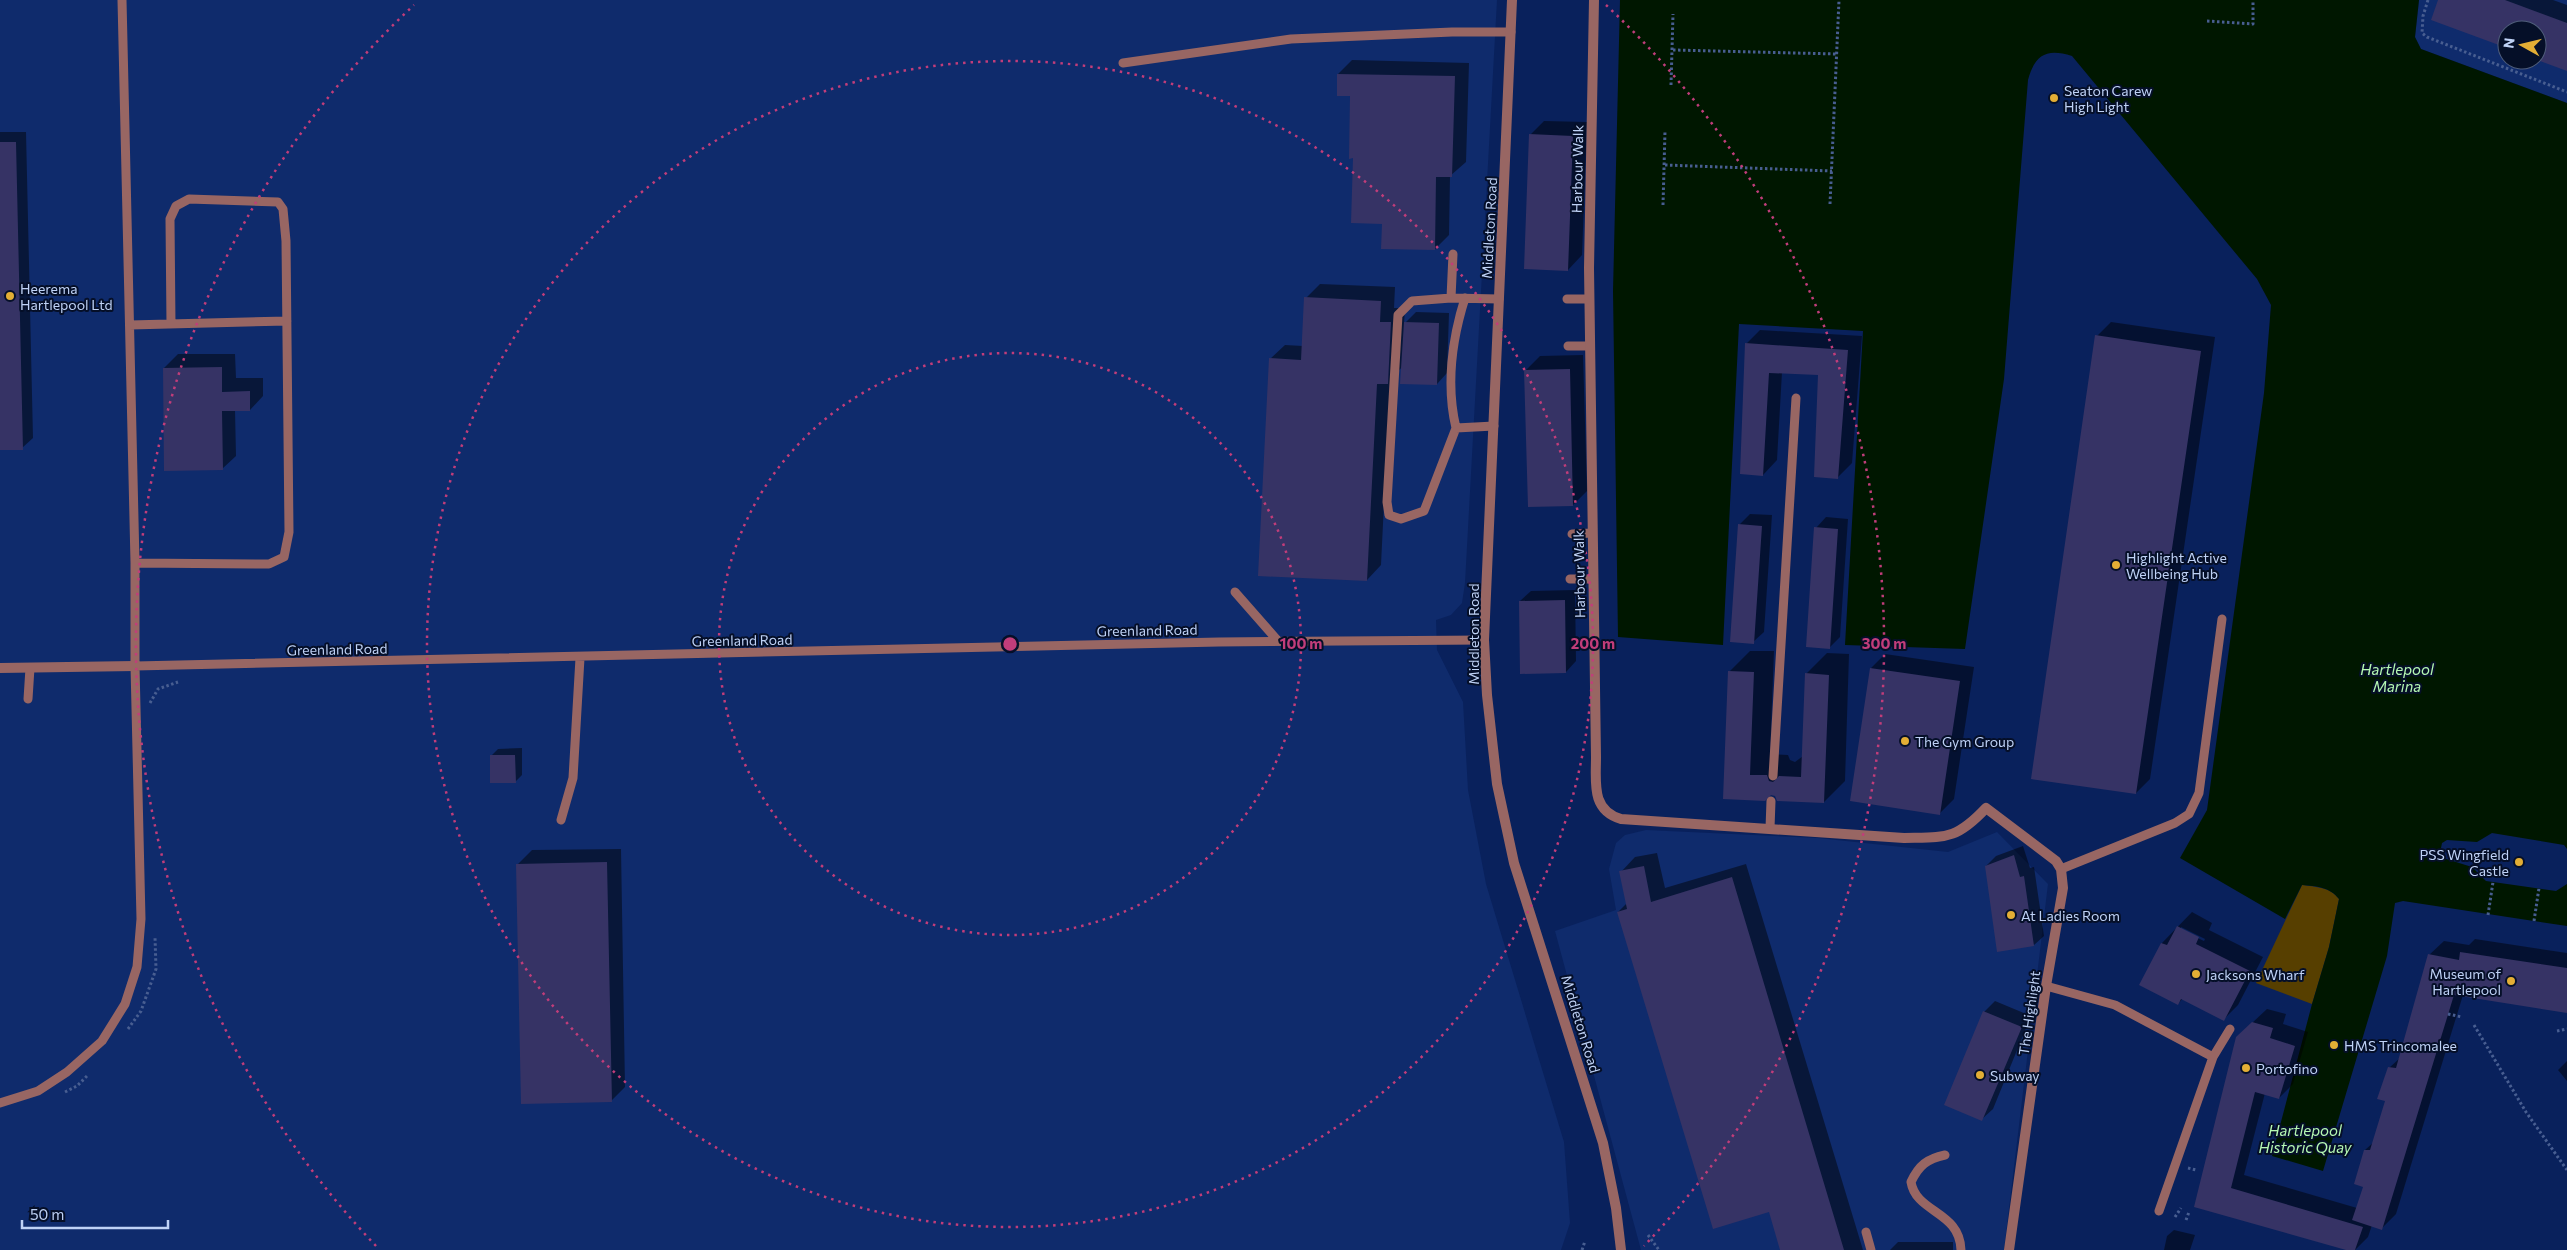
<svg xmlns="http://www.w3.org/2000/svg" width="2567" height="1250" font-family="Commissioner,sans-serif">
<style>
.built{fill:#0f2b6c;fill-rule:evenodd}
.green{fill:#573f00}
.water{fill:#001700}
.shadow{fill:#0007;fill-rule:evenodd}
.building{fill:#363365}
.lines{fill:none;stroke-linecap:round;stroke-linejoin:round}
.path{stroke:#485e91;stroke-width:3;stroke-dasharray:2.5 2.5;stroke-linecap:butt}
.lane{stroke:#986663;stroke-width:9}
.street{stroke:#986663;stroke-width:10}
.ring{fill:none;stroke:#c13d7a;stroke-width:2.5;stroke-dasharray:2.5 5}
.poi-dot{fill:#e3ae35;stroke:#050f28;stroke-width:2}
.labels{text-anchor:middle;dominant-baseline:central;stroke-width:4;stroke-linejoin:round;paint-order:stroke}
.poi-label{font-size:14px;fill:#bfd2f6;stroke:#050f28;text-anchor:start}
.street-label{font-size:14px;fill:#bfd2f6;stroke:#050f28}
.water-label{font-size:15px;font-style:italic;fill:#b6f9b3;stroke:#050f28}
.centre{fill:#c13d7a;stroke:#050f28;stroke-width:2.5}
.ring-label{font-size:15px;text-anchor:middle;font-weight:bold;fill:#c13d7a;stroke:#050f28;stroke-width:4;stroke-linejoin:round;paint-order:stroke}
</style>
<rect width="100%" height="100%" fill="#09215c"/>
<path class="built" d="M0,0H1497L1465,583L1462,603L1451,615L1436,620L1437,650L1463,702L1468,790L1486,884L1564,1142L1570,1223L1561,1250H0Z
M2419,0H2567V103L2421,49L2415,37ZM2507,30H2537V60H2507Z
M1646,830L1818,838L1948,852L1997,832L2048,884L2004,1250H1641L1555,931L1616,910L1609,869L1616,843L1625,835Z"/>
<path class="green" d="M2302,885C2316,887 2330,887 2339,899L2329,947L2312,1004L2256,983Z"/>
<path class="water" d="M1620,0H2419L2415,37L2421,49L2567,103V849L2564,845L2492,833L2477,842L2447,840L2442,843L2440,853L2443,858L2472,867L2486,881L2556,891L2567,884V926L2403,901L2395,903L2387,956L2323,1171L2272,1156L2312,1004L2329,947L2339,899C2330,887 2316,886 2302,885L2285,919L2180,858L2207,810L2264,393L2271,305L2257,279L2072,56C2047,48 2035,54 2028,80L2004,379L1965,649L1845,645L1863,331L1739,324L1723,645L1618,637L1613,291Z"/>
<path class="shadow" d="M2439,0H2553L2567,5V70L2537,58V30H2507V47Z
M1352,60L1469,63L1466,162L1450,176L1449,235L1435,249L1383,223L1354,157L1352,95L1338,74Z
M1544,121L1587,122L1582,255L1568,270L1530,135Z
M0,132H26L33,438L22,448L0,449Z
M1320,284L1395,287L1394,308H1405L1404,324L1416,312L1449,313L1447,373L1437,384L1402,367L1390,380L1381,565L1367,580L1270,359L1285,345L1303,346L1306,298Z
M2111,322L2215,337L2150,779L2136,793L2097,336Z
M1760,330L1862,336L1852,463L1837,478L1819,373L1782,372L1777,460L1763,475L1746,344Z
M178,354H235L236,378H263V396L250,410H235L236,456L222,469L164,368Z
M1583,355L1587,491L1573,505L1526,370L1540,356Z
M1750,514L1772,515L1764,632L1753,642L1739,525Z
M1826,517L1848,519L1840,637L1829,648L1816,528Z
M1575,590L1576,661L1566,672L1520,601L1531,591Z
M1750,651H1774L1770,754L1788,755L1790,760L1795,762L1803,756L1806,674L1827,653L1849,654L1845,781L1824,802L1770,793L1725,798L1729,672Z
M1885,654L1974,667L1954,799L1940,813L1871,668Z
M522,748V775L515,782L491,756L498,749Z
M2023,846L2030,868L2034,867L2044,936L2034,945L1986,866L1996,856Z
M621,849L625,1087L611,1101L518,864L532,850Z
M1657,853L1665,888L1746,864L1863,1250H1782L1770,1210L1618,912L1627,903L1621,872L1635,857Z
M2192,912L2212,923L2209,930L2263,957L2238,1005L2224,1019L2183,998L2178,1004L2141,985L2162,943ZM2181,927L2205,939L2204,941L2181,930Z
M2475,939L2567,953V1012L2463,995L2396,1214L2382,1228L2372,1225L2368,1237L2355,1250H2351L2196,1206L2252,1023L2267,1009L2286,1014L2283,1024L2308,1032L2293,1084L2279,1098L2265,1093L2244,1175L2357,1208L2365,1186V1150L2375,1141L2387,1100L2389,1068L2401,1057L2429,955L2444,941L2469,945Z
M1995,1001L2031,1016L1993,1109L1982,1119L1984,1012Z
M2567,1061V1081L2558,1070Z
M2174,1230L2195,1235L2190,1250H2164L2167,1236Z
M1898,1242H1953V1250H1890Z"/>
<path class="building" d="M2438,0H2505L2567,23V71L2537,60V30H2507V48L2431,20Z
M1337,74L1455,76L1452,177H1436L1435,250L1381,249L1382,224L1351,223L1353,158L1349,159L1350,96H1337Z
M1529,134L1573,136L1568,271L1524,269Z
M0,142H16L23,450H0Z
M1304,297L1381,301L1380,322H1391L1388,384H1377L1367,581L1258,576L1269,358L1301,360Z
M1404,322L1439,323L1437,385L1400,384Z
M2095,335L2201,351L2136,794L2031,779Z
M1745,343L1848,350L1838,479L1814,477L1818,375L1769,373L1763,476L1740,474Z
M222,367V392L250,391V411H222L223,470L164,471L163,368Z
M1570,369L1573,506L1528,507L1524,370Z
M1738,524L1762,526L1754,644L1730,642Z
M1814,527L1838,529L1830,649L1806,647Z
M1565,600L1566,673L1520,674L1519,601Z
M1870,668L1960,681L1940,815L1850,801Z
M1728,671L1754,672L1750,775H1767L1769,781L1773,782L1779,776L1801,777L1805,673L1829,675L1824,803L1777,801L1775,796L1771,795L1765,801L1723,799Z
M490,755H515L516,783H490Z
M2014,855L2020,877L2024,876L2034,946L1997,952L1985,866Z
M607,862L612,1102L521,1104L516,864Z
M1644,866L1651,902L1732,877L1844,1250H1780L1769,1212L1713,1229L1617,912L1627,909L1619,871Z
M2177,926L2199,937L2196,944L2250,971L2224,1021L2181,999L2178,1005L2139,985L2161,943L2167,945Z
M2460,952L2567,968V1013L2454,995L2382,1230L2352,1220L2363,1187L2354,1184L2364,1150H2370L2385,1101L2377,1099L2388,1067L2396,1068L2428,954L2459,960Z
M1983,1011L2022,1027L1982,1121L1944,1105Z
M2252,1022L2273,1028L2270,1038L2295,1046L2279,1099L2255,1092L2231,1188L2363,1227L2355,1250H2346L2194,1207L2236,1037Z"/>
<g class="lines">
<path class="path" d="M2428,0L2423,16L2422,33L2427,37L2567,92
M2207,21L2253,24V0
M1673,50L1836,54
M1671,85L1673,14
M1665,165L1832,171
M1830,204L1839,0
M1663,205L1665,131
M150,703L158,689L178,682
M2488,915L2493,882
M2534,921L2539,888
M2448,1014L2462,1017
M2474,1025L2526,1112L2567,1170
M128,1029L141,1011L156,969L155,937
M2557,1031L2567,1029
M65,1092L77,1086L88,1075
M2188,1168L2196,1170
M2175,1217L2181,1208
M2186,1220L2189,1212
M1648,1235L1659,1250
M1582,1250L1585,1241"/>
<path class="lane" d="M1123,63L1291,39L1452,32H1511
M1451,298L1453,254
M1567,299H1589
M130,325L287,321
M1568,346H1590
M1494,426L1456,428L1424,511L1401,519L1389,515L1387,502L1398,315L1412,301L1451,298L1499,299
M1456,428C1446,386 1452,339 1465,298
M1572,534L1592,533
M135,563L269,564L284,557L289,532L286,241L283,209L278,202L189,199L176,206L170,219L171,324
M1570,579H1593
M1235,592L1278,641
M135,666L1219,642L1484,640
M28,699L30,668
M1773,776L1796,398
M561,820L573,778L580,658
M1770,828L1771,801
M2061,869L2175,823L2189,814L2199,793L2222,619
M2046,986L2115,1005L2213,1057L2159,1211
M2213,1057L2230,1029
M0,1103L38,1091L67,1072L102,1041L125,1004L137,967L141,919L135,666V563L122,0
M1945,1155C1927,1159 1919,1165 1911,1182C1916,1213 1960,1211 1961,1250
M1866,1232L1871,1250"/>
<path class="street" d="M1512,0L1484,640L1487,695L1497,784L1514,863L1603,1143L1616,1208L1621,1250
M1594,0L1589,268L1596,757C1596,783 1591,810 1621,819L1904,838C1946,837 1956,840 1986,808L2056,861L2061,869L2063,888L2046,986L2009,1250
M0,668L135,666"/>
</g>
<g class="ring">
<circle cx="1010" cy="644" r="291"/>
<circle cx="1010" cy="644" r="583"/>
<path d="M376 1246A874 874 0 0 1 414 5M1606 5A874 874 0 0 1 1644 1246"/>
</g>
<g class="poi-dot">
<circle cx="2054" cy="98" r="5"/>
<circle cx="10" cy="296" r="5"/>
<circle cx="2116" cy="565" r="5"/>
<circle cx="1905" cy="741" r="5"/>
<circle cx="2519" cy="862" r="5"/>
<circle cx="2011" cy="915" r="5"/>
<circle cx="2196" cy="974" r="5"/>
<circle cx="2511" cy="981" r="5"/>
<circle cx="2334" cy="1045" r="5"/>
<circle cx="2246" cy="1068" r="5"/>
<circle cx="1980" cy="1075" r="5"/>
</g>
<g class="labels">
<g class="poi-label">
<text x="2064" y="90">Seaton Carew<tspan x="2064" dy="16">High Light</tspan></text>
<text x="20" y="288">Heerema<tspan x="20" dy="16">Hartlepool Ltd</tspan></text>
<text x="2126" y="557">Highlight Active<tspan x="2126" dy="16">Wellbeing Hub</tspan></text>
<text x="1915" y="741">The Gym Group</text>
<text x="2509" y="854" text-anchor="end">PSS Wingfield<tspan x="2509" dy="16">Castle</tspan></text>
<text x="2021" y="915">At Ladies Room</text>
<text x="2501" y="973" text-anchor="end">Museum of<tspan x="2501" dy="16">Hartlepool</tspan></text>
<text x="2206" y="974">Jacksons Wharf</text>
<text x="2344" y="1045">HMS Trincomalee</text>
<text x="2256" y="1068">Portofino</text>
<text x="1990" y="1075">Subway</text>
</g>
<g class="street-label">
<text transform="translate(1577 169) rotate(-89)">Harbour Walk</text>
<text transform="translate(1489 228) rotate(-87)">Middleton Road</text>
<text transform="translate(1579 574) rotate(-91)">Harbour Walk</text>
<text transform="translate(1147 630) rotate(-1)">Greenland Road</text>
<text transform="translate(1473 634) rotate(-90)">Middleton Road</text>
<text transform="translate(742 640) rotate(-1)">Greenland Road</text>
<text transform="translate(337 649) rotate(-1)">Greenland Road</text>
<text transform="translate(2029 1013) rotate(-82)">The Highlight</text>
<text transform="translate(1581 1024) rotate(73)">Middleton Road</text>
</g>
<g class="water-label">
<text x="2397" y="669">Hartlepool<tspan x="2397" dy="17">Marina</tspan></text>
<text x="2305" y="1130">Hartlepool<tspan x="2305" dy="17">Historic Quay</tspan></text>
</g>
</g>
<circle cx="1010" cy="644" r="8" class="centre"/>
<g class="ring-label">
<text x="1301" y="649">100 m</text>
<text x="1593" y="649">200 m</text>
<text x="1884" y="649">300 m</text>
</g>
<g transform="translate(2522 45) rotate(278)"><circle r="24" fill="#050f28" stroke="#4f5d7a"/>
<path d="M0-4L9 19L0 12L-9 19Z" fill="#e3ae35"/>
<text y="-8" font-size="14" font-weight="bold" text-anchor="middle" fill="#bfd2f6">N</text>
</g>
<path d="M22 1220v8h146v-8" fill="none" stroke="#bfd2f6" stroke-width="2.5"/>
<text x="30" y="1220" font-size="15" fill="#bfd2f6" stroke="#050f28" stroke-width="4" paint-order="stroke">50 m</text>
</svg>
